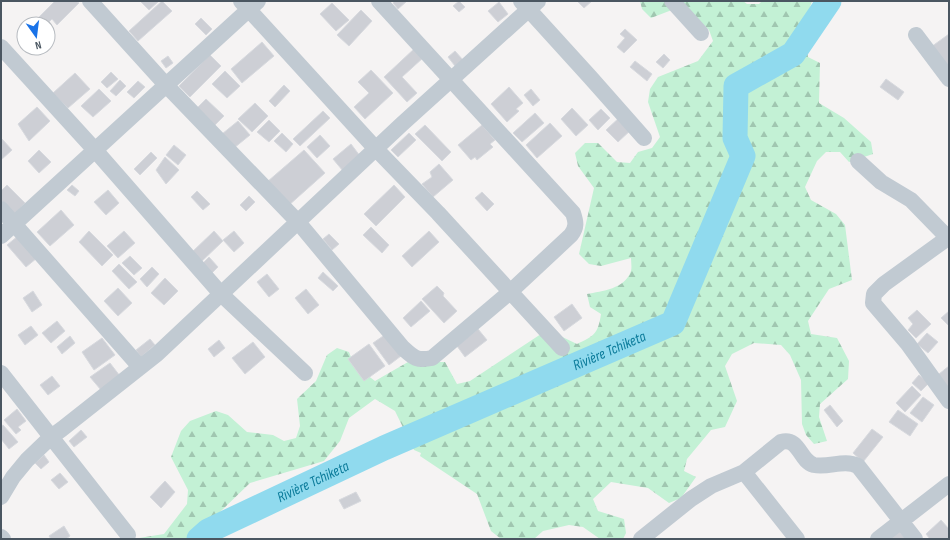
<svg xmlns="http://www.w3.org/2000/svg" width="950" height="540" font-family="'Sofia Sans Condensed',sans-serif">
<style>
.forest{fill:url(#forest-firs)}
.lines{fill:none;stroke-linecap:round;stroke-linejoin:round}
.river{stroke:#90daee;stroke-width:25}
.building{fill:#cdcfd5;stroke:#d7d9de}
.minor{stroke:#c1cad2;stroke-width:16}
.labels{text-anchor:middle;dominant-baseline:central;stroke-width:4;stroke-linejoin:round;paint-order:stroke}
.water-label{font-size:15px;font-style:italic;fill:#0c7c9b;stroke:#fff}
</style>
<defs>
<pattern id="forest-firs" width="22" height="20" patternUnits="userSpaceOnUse"><rect width="22" height="20" fill="#c3f1d5"/><path d="M5 1l3.5 6h-7zM16 11l3.5 6h-7z" fill="#a0c6b0"/></pattern>
</defs>
<rect width="100%" height="100%" fill="#f5f3f3"/>
<path class="forest" d="M640,1H743L747,4H759L762,1H812L804,25L808,57L820,63L819,103L844,118L871,142L873,154L849,162L840,152H826L817,161L805,187L811,200L836,214L845,225L852,280L829,289L808,321L811,334L837,338L849,361L848,379L820,404L819,417L827,441L814,444L806,435L802,424L801,380L790,355L781,345L754,343L732,354L725,366L737,401L725,427L711,430L687,459L684,471L696,477L681,498L669,503L648,488L611,482L593,499L598,511L624,519L626,533L623,539H600L583,527L569,525L543,531L534,539H501L491,531L477,494L420,456L421,453L414,450L395,411L375,399L349,418L340,441L324,461L250,483L192,539H133L164,534L187,504L188,490L171,457L181,431L190,421L216,411L228,415L247,432L273,435L284,441L296,438L300,426L297,399L316,381L327,355L337,348L349,352L354,365L375,381L408,362H445L457,384L470,381L541,334L554,333L577,344C594,336 598,334 601,314L590,307L587,294C602,291 625,289 631,271C632,267 631,262 631,258L601,266L589,264L579,254L594,188L578,166L575,153L585,143H598L617,162L630,163L638,152L652,148L660,137L648,102L650,89L658,77L698,61L713,41L709,30L689,11L677,8L651,18L642,9Z"/>
<g class="lines">
<path class="river" id="s1" d="M199,539L208,531L384,448L673,323L743,156L735,138L736,86L793,54L829,1"/>
</g>
<path class="building" d="M55,1H76L79,3L57,25L52,19L47,24H44L38,18Z
M140,1H159L149,10Z
M162,1L172,11L138,41L129,31Z
M395,1H407L398,9L393,3Z
M459,1L465,7L459,12L453,6Z
M577,1H592L584,8Z
M499,2L508,14L498,22L488,11Z
M332,3L349,20L336,31L320,14Z
M361,10L372,21L349,46L337,35Z
M201,18L212,29L206,35L195,24Z
M625,29L637,40L624,53L617,47L625,38L620,34Z
M949,34V68L931,47Z
M262,42L274,56L242,83L231,69Z
M415,48L424,57L402,77L417,93L407,102L384,77Z
M455,51L463,60L455,66L448,57Z
M664,54L670,60L663,68L656,62Z
M210,55L221,66L190,97L179,86Z
M168,56L173,63L166,68L161,61Z
M635,61L652,74L647,81L630,67Z
M371,70L393,93L365,119L354,107L369,93L358,82Z
M225,71L240,86L227,98L212,84Z
M111,72L118,79L107,88L101,82Z
M75,73L90,89L68,108L53,93Z
M886,79L904,92L898,100L880,87Z
M120,80L126,86L116,96L110,91Z
M138,81L145,87L134,98L127,92Z
M284,85L290,91L275,107L269,101Z
M509,87L523,103L516,109L519,111L507,122L491,104Z
M99,89L111,101L93,117L81,106Z
M531,89L540,100L533,106L524,95Z
M206,99L224,116L214,126L196,109Z
M255,103L268,116L252,132L238,119Z
M37,107L50,121L29,141L18,124Z
M572,108L588,125L576,136L561,119Z
M601,109L610,118L598,130L589,120Z
M323,111L330,118L300,146L293,139Z
M535,113L544,123L522,142L513,133Z
M621,116L632,129L618,142L606,130Z
M269,120L280,131L269,142L257,132Z
M238,121L250,135L234,148L222,134Z
M550,123L562,136L537,158L526,145Z
M425,125L451,152L442,161L415,134Z
M482,125L495,140L490,144L493,147L477,160L475,157L471,160L458,145Z
M282,133L293,144L286,152L274,141Z
M409,133L416,140L398,157L391,150Z
M320,135L330,146L317,158L307,147Z
M2,139L12,150L1,160V141Z
M351,144L360,156L343,171L333,159Z
M174,145L186,155L178,165L166,155Z
M39,150L51,162L39,173L28,161Z
M304,150L325,173L288,206L267,182Z
M151,152L157,158L140,175L134,169Z
M165,157L179,170L166,184L156,170Z
M439,164L453,180L433,197L422,184L432,177L430,172Z
M7,185L25,203L15,214L1,200V191Z
M72,185L79,191L75,196L67,190Z
M394,185L405,197L376,226L364,214Z
M108,190L119,203L106,215L94,202Z
M197,191L210,204L203,210L191,197Z
M482,192L494,204L487,211L475,198Z
M249,196L255,202L246,211L240,205Z
M61,210L74,225L50,246L37,232Z
M371,227L389,245L382,253L363,235Z
M89,231L113,255L102,266L79,242Z
M124,231L135,243L118,258L107,246Z
M214,231L223,241L199,264L190,254Z
M234,231L244,243L234,252L223,240Z
M429,231L439,242L412,267L402,256Z
M329,234L339,244L332,250L323,239Z
M18,236L37,258L26,267L7,245Z
M130,256L142,268L134,275L122,263Z
M209,257L218,267L210,275L201,265Z
M119,264L137,282L129,289L112,271Z
M152,267L159,274L147,287L140,279Z
M323,272L338,286L333,291L318,278Z
M267,274L279,289L269,297L257,282Z
M165,278L178,291L164,305L151,293Z
M437,286L444,293L443,296L457,311L444,323L422,299Z
M118,288L132,303L118,316L104,301Z
M306,289L319,305L308,314L295,298Z
M33,291L42,305L32,312L23,298Z
M421,301L430,311L411,327L403,318Z
M572,304L582,318L564,331L554,317Z
M917,310L931,324L916,338L908,330L913,324L908,318Z
M949,311V326L941,318Z
M57,321L65,331L51,343L42,333Z
M31,326L38,335L25,345L18,335Z
M478,329L487,340L465,357L457,346Z
M927,333L938,342L928,353L917,344Z
M386,334L401,356L389,365L373,343Z
M70,336L75,343L62,354L57,347Z
M102,338L115,355L94,370L82,352Z
M150,339L155,345L141,357L136,350Z
M219,340L225,348L214,357L208,349Z
M253,342L265,357L245,374L232,358Z
M369,344L385,366L364,381L348,359Z
M110,363L120,376L101,390L90,377Z
M949,366V395L934,378Z
M919,375L929,383L921,391L912,383Z
M52,376L60,386L48,395L40,385Z
M912,386L921,395L905,412L896,403Z
M923,397L934,405L922,422L910,413Z
M830,405L843,421L837,427L824,410Z
M17,409L26,421L18,427L21,430L16,434L4,420Z
M898,410L918,424L910,436L889,422Z
M3,425L18,442L9,449L1,439V426Z
M872,429L883,437L863,462L853,453Z
M81,430L87,437L74,447L69,441Z
M44,455L49,462L41,469L35,463Z
M60,473L68,482L59,489L51,480Z
M165,481L175,492L161,508L150,497Z
M356,492L361,501L344,509L339,500Z
M941,520L949,529V539H930L926,534Z
M64,526L70,536L66,539H51L49,536Z
M898,530L905,538L904,539H886Z"/>
<g class="lines">
<path class="minor" d="M90,1L166,85L298,222L403,348C414,358 417,361 432,358L510,292L571,235C577,227 576,222 573,213L379,1
M241,1L376,149L438,213L562,348
M521,1L590,77L644,138
M672,1L701,33
M916,35L949,79
M1,47L95,150L221,294L305,373
M858,161L881,182L911,200L949,239
M1,209L140,367
M1,236L258,1
M949,237L884,284L874,294L873,303L908,344L949,401
M1,373L128,535
M744,472L797,539
M1,497L13,477L27,460L51,437L62,429L157,354L402,124L538,1
M1,537L3,539
M641,539L691,499L711,486L744,472L781,442C800,437 799,461 814,465C829,468 844,459 858,466L915,539
M878,539L949,484"/>
</g>
<g class="labels">
<g class="water-label">
<text stroke="none"><textPath href="#s1" startOffset="452">Rivière Tchiketa</textPath></text>
<text stroke="none"><textPath href="#s1" startOffset="128">Rivière Tchiketa</textPath></text>
</g>
</g>
<rect width="950" height="540" fill="none" stroke="#4a5661" stroke-width="4"/>
<g transform="translate(36 36) rotate(166)"><circle r="19" fill="#ffffff" stroke="#b7bbc0"/>
<path d="M0-3L7 15L0 10L-7 15Z" fill="#1a73e8"/>
<text y="-6" font-size="11" font-weight="bold" text-anchor="middle" fill="#4a5661">N</text>
</g>
</svg>
